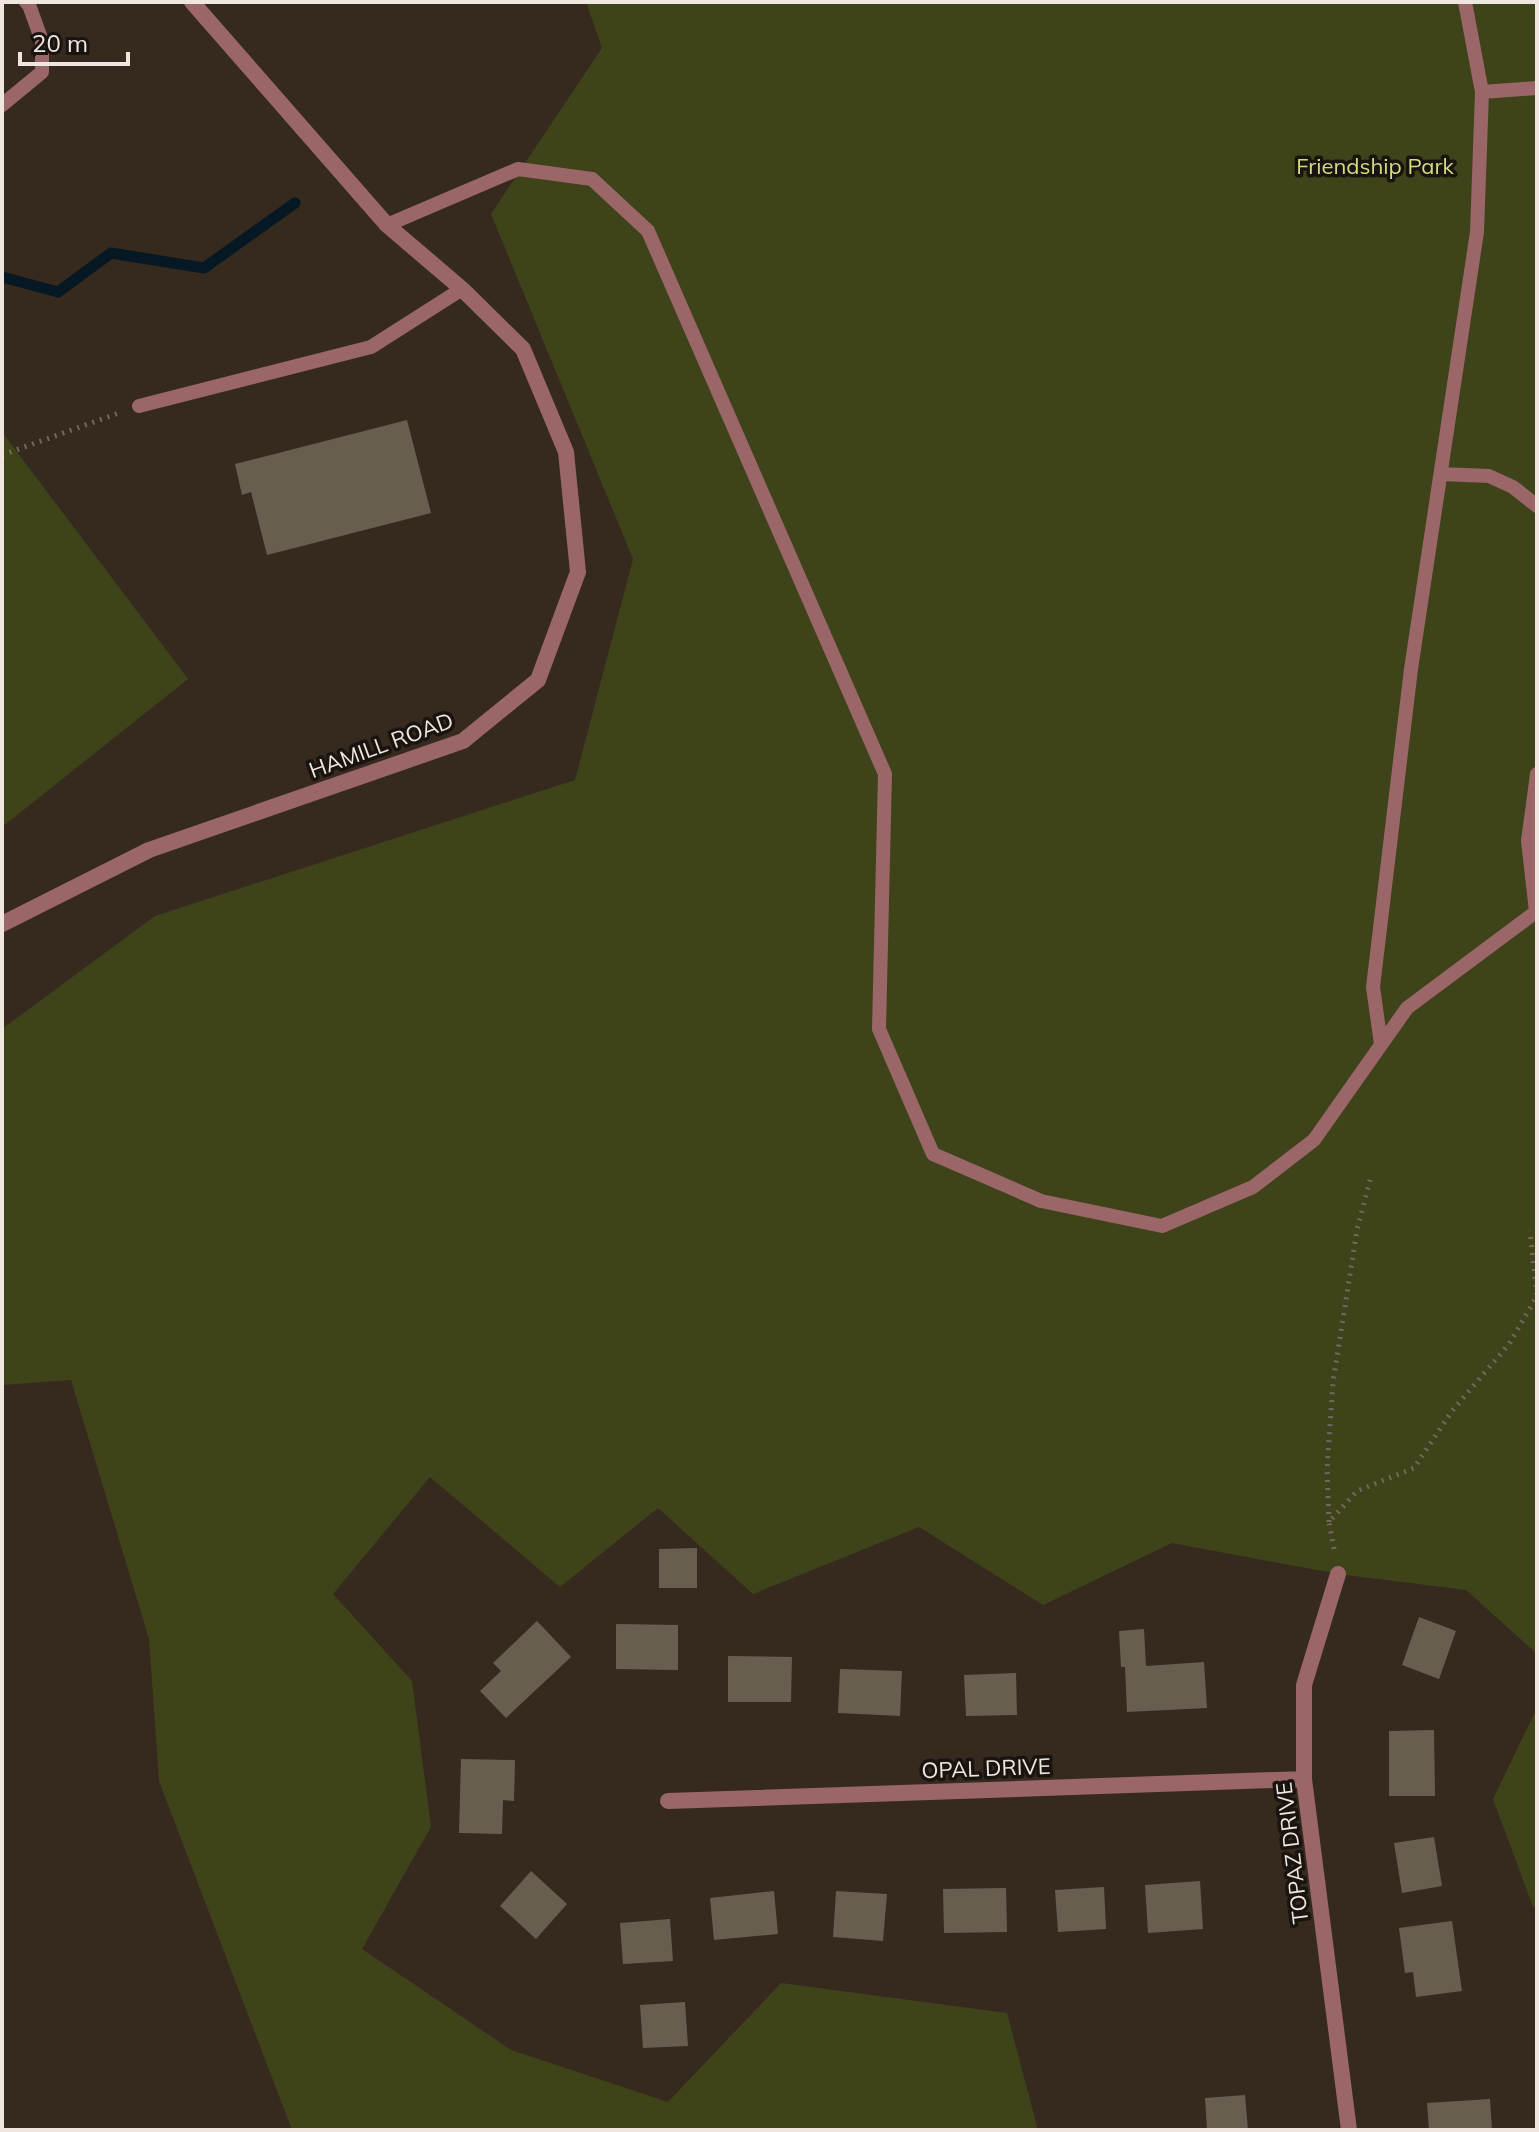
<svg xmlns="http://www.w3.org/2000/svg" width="1539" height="2132" font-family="Mulish,sans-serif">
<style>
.green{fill:#3f431a}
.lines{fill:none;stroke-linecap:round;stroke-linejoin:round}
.stream{stroke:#051824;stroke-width:11}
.building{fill:#685e50}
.path{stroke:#72675e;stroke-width:5;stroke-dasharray:2 6;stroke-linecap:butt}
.service{stroke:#9a6668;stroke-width:14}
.minor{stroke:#9a6668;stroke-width:16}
.tertiary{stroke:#9a6668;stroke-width:16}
.labels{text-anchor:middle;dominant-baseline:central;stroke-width:7;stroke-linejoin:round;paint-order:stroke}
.park-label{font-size:22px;fill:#d3dd7f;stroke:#19140f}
.street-label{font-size:22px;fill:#eee6df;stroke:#19140f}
</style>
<rect width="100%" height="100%" fill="#362a1f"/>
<path class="green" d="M586,2H1537V1654L1466,1590L1338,1574L1172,1543L1043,1605L919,1527L753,1594L658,1508L560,1587L430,1477L333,1594L412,1681L431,1827L362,1949L511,2050L668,2102L781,1983L1007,2013L1038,2130H292L159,1781L149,1639L71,1380L2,1385V1029L155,916L575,780L633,559L491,214L602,48Z
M2,432L188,679L2,827Z
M1537,1708V1908L1533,1907L1493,1799Z"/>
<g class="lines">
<path class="stream" d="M2,277L58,292L111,253L204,268L295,203"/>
</g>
<path class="building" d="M407,420L431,513L267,555L251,492L242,495L235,464Z
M697,1548V1588H659V1549Z
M1419,1617L1456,1631L1439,1679L1402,1665Z
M537,1621L571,1657L506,1718L480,1691L501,1671L493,1663Z
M616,1624L678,1625V1670L616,1669Z
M1144,1629L1146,1666L1204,1662L1207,1708L1127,1712L1125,1667H1121L1119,1631Z
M728,1656L792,1657L791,1702H728Z
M840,1669L902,1671L900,1716L838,1713Z
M1016,1673L1017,1715L966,1716L964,1675Z
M1434,1730L1435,1796H1389V1731Z
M461,1759L515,1760L514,1801L503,1800L502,1834L459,1833Z
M1434,1837L1442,1886L1402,1893L1394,1843Z
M531,1871L567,1904L536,1939L500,1906Z
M1200,1881L1203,1929L1148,1933L1145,1885Z
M1104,1887L1106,1929L1058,1932L1055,1890Z
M1006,1888L1007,1932L944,1933L943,1889Z
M774,1891L778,1934L714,1940L710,1898Z
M836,1891L887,1894L883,1941L833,1937Z
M670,1919L673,1961L623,1964L620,1923Z
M1452,1921L1462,1991L1416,1997L1413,1972L1405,1973L1399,1928Z
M685,2002L688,2046L643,2048L640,2005Z
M1245,2095L1248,2130H1207L1205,2098Z
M1490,2099L1492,2130H1429L1427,2103Z"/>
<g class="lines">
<path class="path" d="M2,455L119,413
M1329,1522L1327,1469L1333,1382L1357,1230L1371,1176
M1334,1549L1329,1522L1357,1491L1414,1468L1452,1411L1509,1344L1537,1296L1530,1231"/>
<path class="service" d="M1482,92L1537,88
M2,105L42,72V41L29,5L26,2
M387,225L518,169L592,179L648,231L885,774L879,1029L933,1154L1041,1201L1162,1226L1253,1187L1314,1140L1407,1008L1537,911
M139,406L371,347L462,289
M1441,474L1489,476L1513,487L1537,506
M1536,911L1528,841L1537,774
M1381,1044L1373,987L1411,669L1477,232L1482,92L1465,2"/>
<path class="minor" d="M1338,1574L1304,1685V1779L1349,2130
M668,1801L1304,1779"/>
<path class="tertiary" d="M2,924L149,850L463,741L538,680L578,572L566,452L523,349L462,289L387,225L192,2"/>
</g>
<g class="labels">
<g class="park-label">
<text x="1375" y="166">Friendship Park</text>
</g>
<g class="street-label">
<text transform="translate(381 745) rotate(-20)">HAMILL ROAD</text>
<text transform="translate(986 1768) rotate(-2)">OPAL DRIVE</text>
<text transform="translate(1292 1853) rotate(-97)">TOPAZ DRIVE</text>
</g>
</g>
<rect width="1539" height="2132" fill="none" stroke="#eee6df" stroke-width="8"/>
<path d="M20 52v12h108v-12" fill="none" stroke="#eee6df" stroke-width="4"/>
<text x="32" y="52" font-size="24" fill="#eee6df" stroke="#19140f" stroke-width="6" paint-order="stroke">20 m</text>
</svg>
